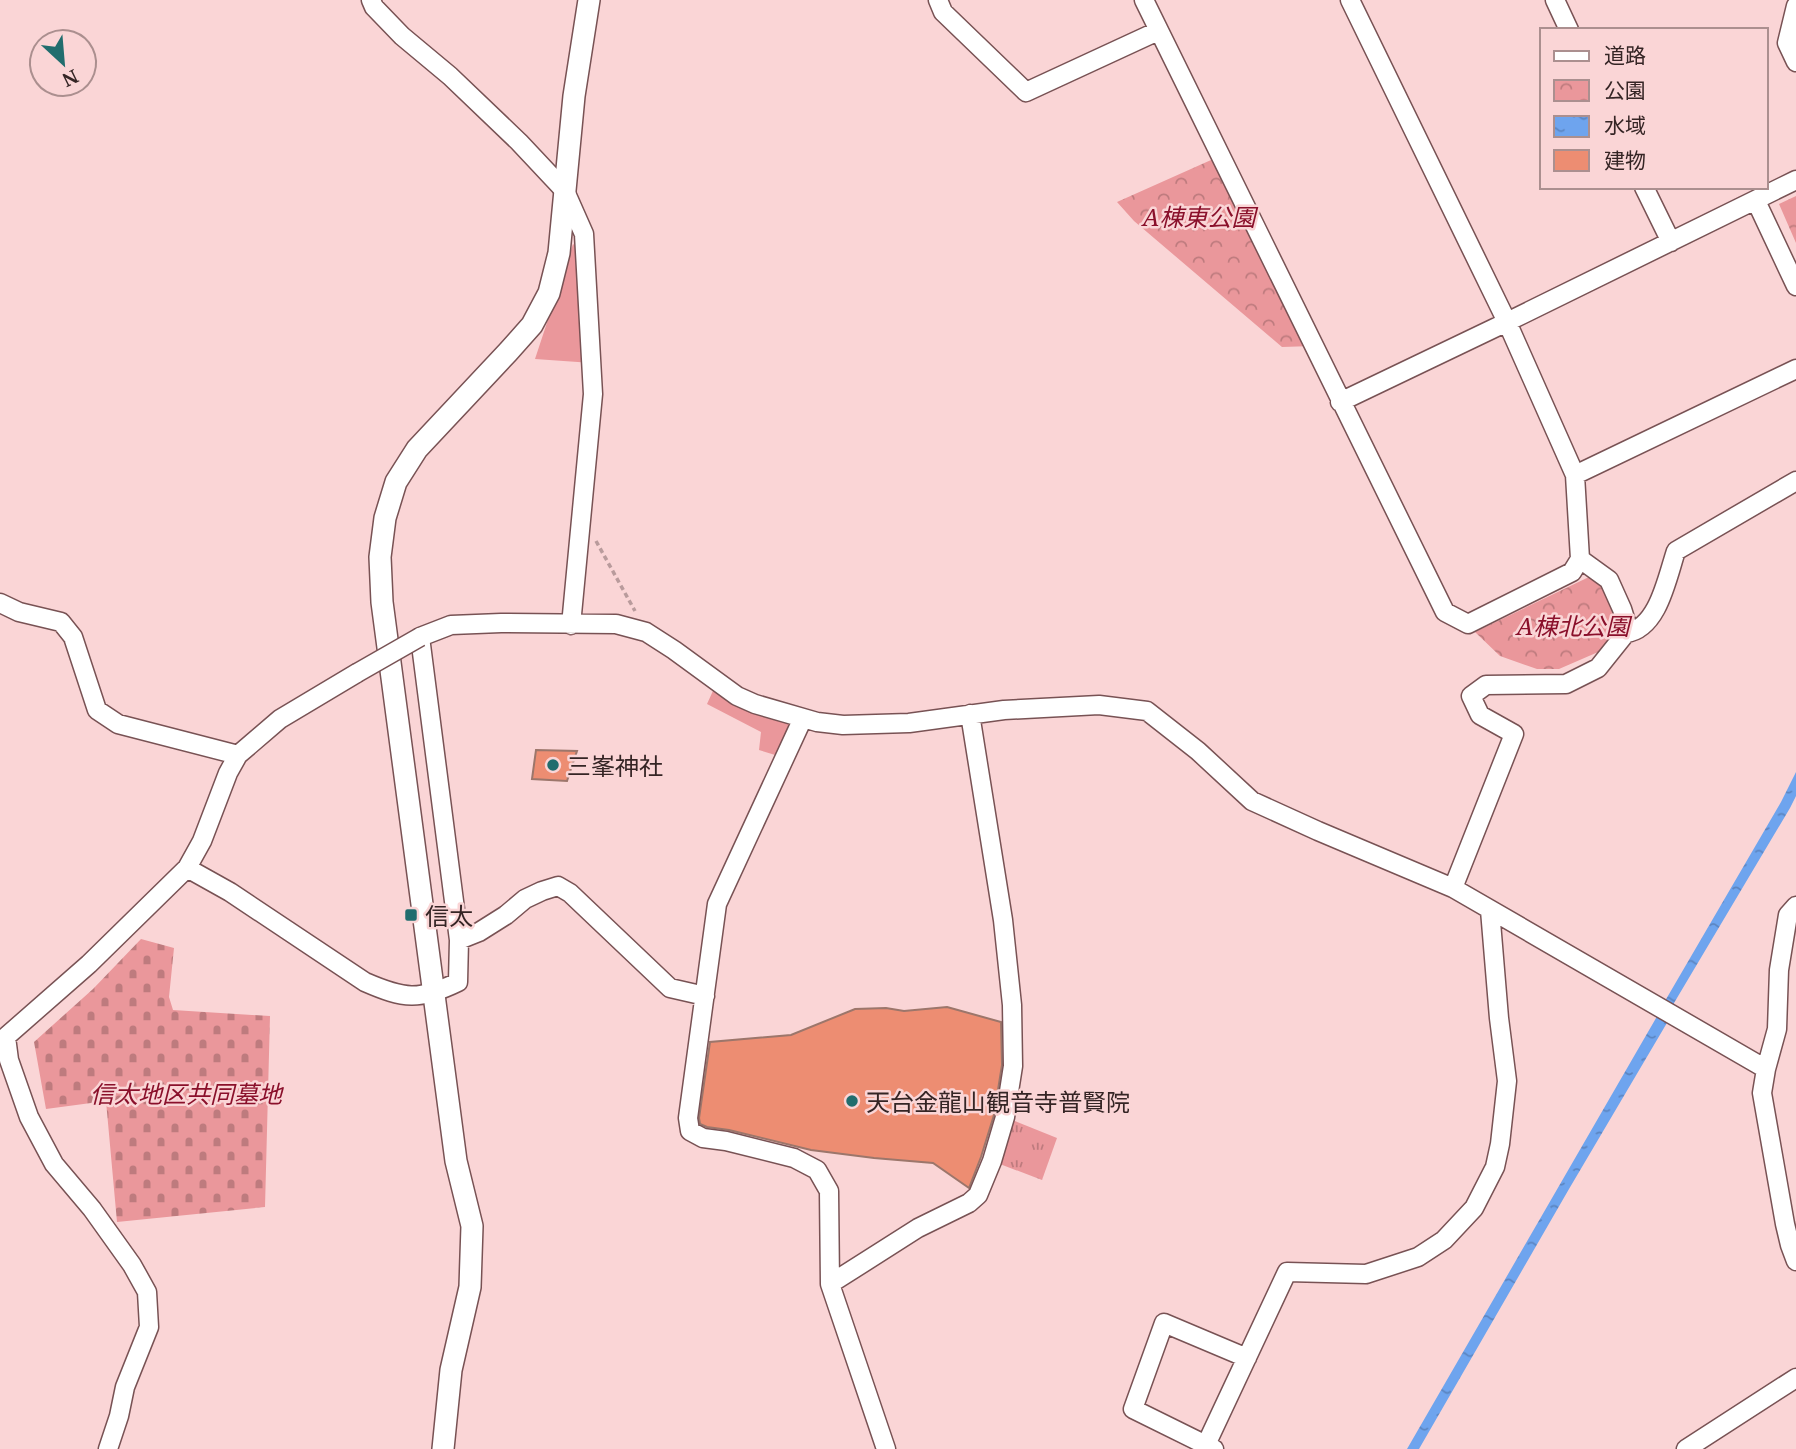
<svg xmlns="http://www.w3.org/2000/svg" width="1796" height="1449" font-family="'Noto Serif','Noto Sans JP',serif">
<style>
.grass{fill:url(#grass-tufts)}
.cemetery{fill:url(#cemetery-stones)}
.park{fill:url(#park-crowns)}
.garden{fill:#ea979b}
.water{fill:url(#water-ripples)}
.building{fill:#ed8d72;stroke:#9c766b;stroke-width:2}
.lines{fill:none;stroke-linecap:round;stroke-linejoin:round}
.minor-casing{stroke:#785254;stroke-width:21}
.tertiary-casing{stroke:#785254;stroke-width:24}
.path{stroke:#b99b9c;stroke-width:3.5;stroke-dasharray:5 3.5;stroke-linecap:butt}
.minor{stroke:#fff;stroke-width:18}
.tertiary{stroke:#fff;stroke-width:21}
.minor-bridge-casing{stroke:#785254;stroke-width:21;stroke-linecap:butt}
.minor-bridge{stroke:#fff;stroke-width:18}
.poi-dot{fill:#216d6e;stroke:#fad5d6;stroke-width:2.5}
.labels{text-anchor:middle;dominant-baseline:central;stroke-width:5;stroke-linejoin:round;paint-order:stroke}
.park-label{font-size:24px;font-style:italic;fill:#8a102b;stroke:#fad5d6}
.poi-label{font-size:24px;fill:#352525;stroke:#fad5d6;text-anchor:start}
</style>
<defs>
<pattern id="grass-tufts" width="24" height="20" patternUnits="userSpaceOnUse" patternTransform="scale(1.75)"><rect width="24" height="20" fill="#ea979b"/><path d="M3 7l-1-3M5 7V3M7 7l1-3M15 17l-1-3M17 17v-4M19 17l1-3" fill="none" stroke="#be7b7e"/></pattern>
<pattern id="cemetery-stones" width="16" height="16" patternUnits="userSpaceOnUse" patternTransform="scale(1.75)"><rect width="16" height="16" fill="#ea979b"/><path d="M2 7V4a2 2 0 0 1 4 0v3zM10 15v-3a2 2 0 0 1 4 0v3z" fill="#be7b7e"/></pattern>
<pattern id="park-crowns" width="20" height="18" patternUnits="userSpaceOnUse" patternTransform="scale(1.75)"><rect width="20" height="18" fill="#ea979b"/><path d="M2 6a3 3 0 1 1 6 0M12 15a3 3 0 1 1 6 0" fill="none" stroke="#be7b7e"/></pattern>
<pattern id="water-ripples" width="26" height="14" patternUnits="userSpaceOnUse" patternTransform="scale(1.75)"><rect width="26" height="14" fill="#6ea4ee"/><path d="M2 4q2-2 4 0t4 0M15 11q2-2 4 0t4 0" fill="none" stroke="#5b85c1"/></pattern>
</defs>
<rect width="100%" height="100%" fill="#fad5d6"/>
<path class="grass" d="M1005,1117L1057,1138L1042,1180L992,1161Z"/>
<path class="cemetery" d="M141,939L174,948L169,997L173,1010L270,1016L265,1207L117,1222L106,1101L46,1109L34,1042L93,989Z"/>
<path class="park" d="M1220,156L1313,346L1282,347L1134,221L1117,202Z
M1796,196V243L1779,204Z
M1591,576L1604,583L1620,622L1612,646L1559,669H1537L1500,656L1475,632Z"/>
<path class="garden" d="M573,244L586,255L592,363L535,359Z
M717,682L803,718L785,758L759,750L761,732L707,704Z"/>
<path class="water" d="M1796,772V796L1790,808L1674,1003V1011L1569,1189L1419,1449H1407L1663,1006L1665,1001L1781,802Z"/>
<path class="building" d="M536,750L577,751L567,781L532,779Z
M947,1007L1001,1022L1002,1065L994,1115L981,1157L969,1188L933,1163L874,1158L811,1150L729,1130L707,1127L700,1124L699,1118L710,1042L791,1035L855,1009L886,1008L904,1011Z"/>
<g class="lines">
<g class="minor-casing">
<path id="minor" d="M371,0L374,7L402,36L450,76L519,142L565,191L584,234L593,394L571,625
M938,0L943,12L1026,92L1158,31
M1144,0L1445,612L1468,624L1572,572L1580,559L1575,475L1507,322L1350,0
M1555,0L1569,30
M1796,6L1787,43L1796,62
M1644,187L1671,242
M1756,201L1796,286
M1340,402L1507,322L1796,180
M1575,475L1796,369
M0,603L19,612L61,622L73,637L97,710L118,724L238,755
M1626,633C1658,629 1667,578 1676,551L1796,481
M803,718L717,904L688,1118L690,1131L703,1138L726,1141L794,1158L817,1170L829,1191L830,1284L886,1449
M187,868L230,892L365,982C404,999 419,1001 458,982L459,940L420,637L451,625L501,623L616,624L646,632L674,650L737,696L755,704L817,722L843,725L909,723L1004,710L1099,705L1147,711L1198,751L1252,801L1318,831L1453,888L1766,1069
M1453,888L1514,734L1480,715L1471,696L1486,685L1566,684L1598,668L1626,633L1627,625L1622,609L1609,580L1580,559
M1796,906L1788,915L1779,970L1777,1029L1766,1069L1762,1093L1785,1224L1790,1245L1796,1261
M459,940L479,932L506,915L525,899L542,891L558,886L570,893L670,988L705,996
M6,1037L9,1060L29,1117L54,1164L92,1209L132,1265L147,1292L149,1327L125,1387L119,1416L108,1449
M0,1042L89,964L187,868L202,841L228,773L238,755L280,719L357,673
M830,1284L918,1228L969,1203L978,1195L992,1161L1005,1117L1013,1066L1012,1005L1003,920L970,714
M1204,1449L1287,1272L1366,1274L1418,1257L1444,1240L1474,1208L1495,1167L1500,1144L1507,1081L1499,1018L1490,910
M1214,1449L1133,1409L1164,1323L1247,1358
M1686,1449L1796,1378"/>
</g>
<g class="tertiary-casing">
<path id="tertiary" d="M443,1449L451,1370L470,1287L472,1226L456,1161L382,602L380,557L385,518L396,482L417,449L508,352L532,325L549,293L559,253L574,96L589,0"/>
</g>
<path class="path" d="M596,541L635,611"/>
<use href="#minor" class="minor"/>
<use href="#tertiary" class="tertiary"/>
<g class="minor-bridge-casing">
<path id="minor-bridge" d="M357,673L420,637"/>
</g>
<use href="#minor-bridge" class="minor-bridge"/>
</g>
<g class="poi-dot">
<circle cx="553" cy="765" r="7"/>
<rect x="404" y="908" width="14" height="14" rx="3.5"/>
<circle cx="852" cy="1101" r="7"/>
</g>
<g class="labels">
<g class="park-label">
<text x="1199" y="216">A棟東公園</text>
<text x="1573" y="625">A棟北公園</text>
<text x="186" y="1093">信太地区共同墓地</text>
</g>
<g class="poi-label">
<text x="567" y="765">三峯神社</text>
<text x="425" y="915">信太</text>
<text x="866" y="1101">天台金龍山観音寺普賢院</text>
</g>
</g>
<rect x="1540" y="28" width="228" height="161" fill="#fad5d6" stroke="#ab8f8f" stroke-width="2"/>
<rect x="1554" y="51" width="35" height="10" fill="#ffffff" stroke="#ab8f8f" stroke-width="2"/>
<text x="1604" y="63" font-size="21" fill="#352525">道路</text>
<rect x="1554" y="80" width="35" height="21" fill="url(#park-crowns)" stroke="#ab8f8f" stroke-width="2"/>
<text x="1604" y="98" font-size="21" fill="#352525">公園</text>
<rect x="1554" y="116" width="35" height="21" fill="url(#water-ripples)" stroke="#ab8f8f" stroke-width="2"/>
<text x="1604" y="133" font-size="21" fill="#352525">水域</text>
<rect x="1554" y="150" width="35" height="21" fill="#ed8d72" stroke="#ab8f8f" stroke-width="2"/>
<text x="1604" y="168" font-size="21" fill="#352525">建物</text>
<g transform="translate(63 63) rotate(154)"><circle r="33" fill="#fad5d6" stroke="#ab8f8f" stroke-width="2"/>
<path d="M0-5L12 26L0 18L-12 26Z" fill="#216d6e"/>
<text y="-10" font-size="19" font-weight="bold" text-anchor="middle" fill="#352525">N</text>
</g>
</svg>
